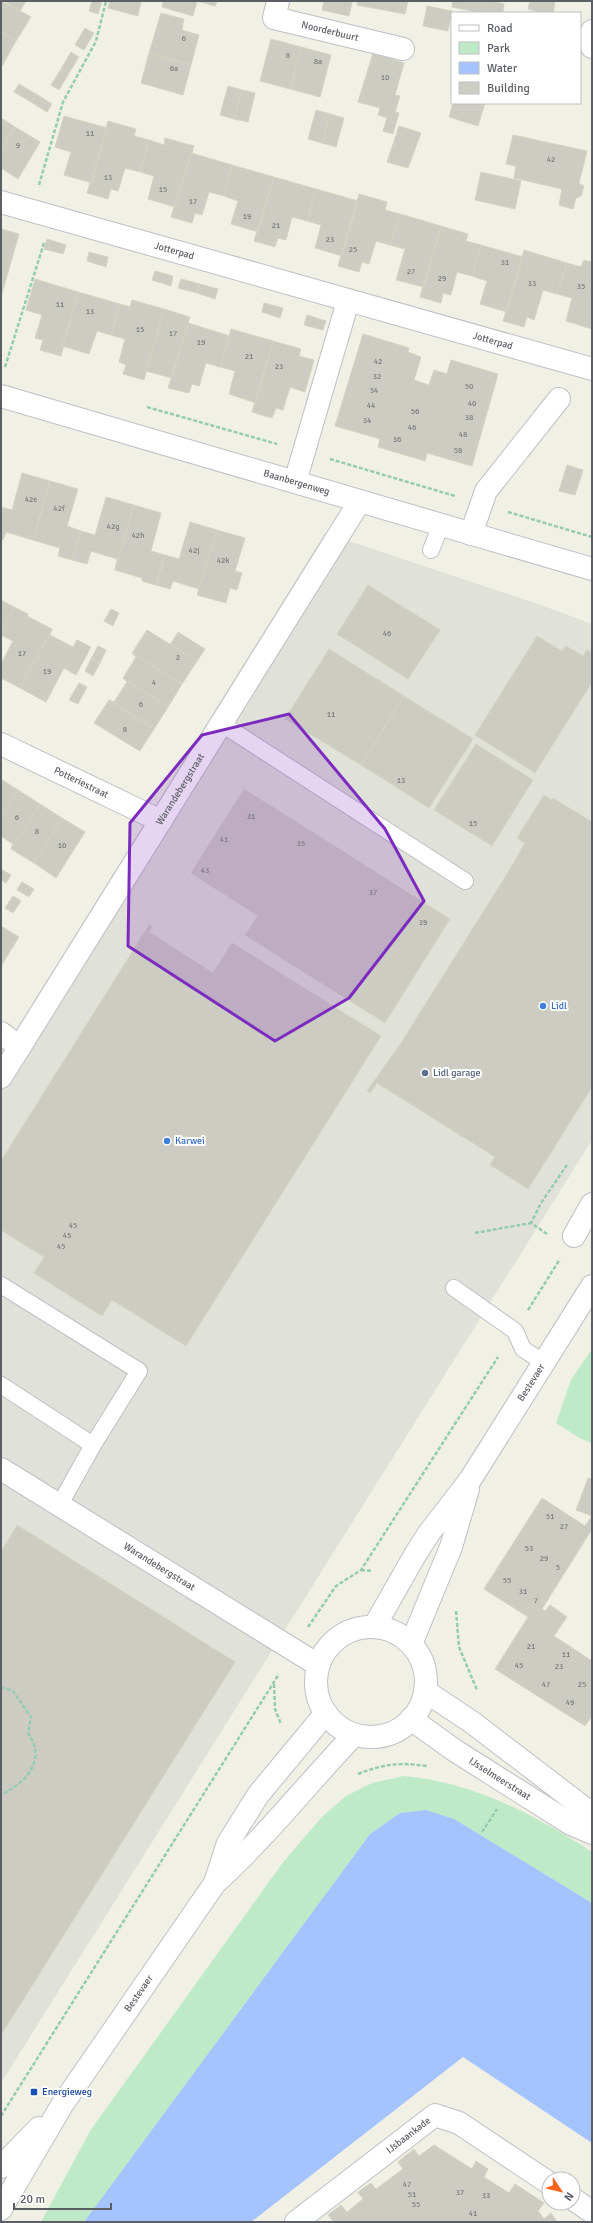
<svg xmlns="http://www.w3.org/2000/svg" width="593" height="2223" font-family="Signika,sans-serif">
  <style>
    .industrial { fill: #e0e1d8 }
    .green { fill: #beeac8 }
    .water { fill: #a4c3ff }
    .building { fill: #cdccc3; stroke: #d5d4c1 }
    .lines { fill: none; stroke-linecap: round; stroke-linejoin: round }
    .lane-casing { stroke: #bebfc6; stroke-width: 18 }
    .street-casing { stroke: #bebfc6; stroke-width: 24 }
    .secondary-casing { stroke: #bec0c8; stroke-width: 24 }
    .path { stroke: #96cbb2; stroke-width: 2.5; stroke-dasharray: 4 2; stroke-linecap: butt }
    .lane { stroke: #fff; stroke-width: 16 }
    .street { stroke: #fff; stroke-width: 22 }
    .secondary { stroke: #fff; stroke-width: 22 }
    .marked { fill: #7b2cbf; fill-opacity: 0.2; stroke: #7b2cbf; stroke-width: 3; stroke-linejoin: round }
    .shop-dot { fill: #3f7fe0; stroke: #fff; stroke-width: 1.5 }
    .service-dot { fill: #5c6f8a; stroke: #fff; stroke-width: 1.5 }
    .transit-dot { fill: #1a4fb4; stroke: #fff; stroke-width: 1.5 }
    .labels { text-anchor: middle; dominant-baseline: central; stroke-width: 4; stroke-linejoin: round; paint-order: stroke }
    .number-label { font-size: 8px; fill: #787a7d }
    .street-label { font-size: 10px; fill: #5c5e66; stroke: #fff }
    .shop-label { font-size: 10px; fill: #366cbe; stroke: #fff; text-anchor: start }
    .service-label { font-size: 10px; fill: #4e5e75; stroke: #fff; text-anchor: start }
    .transit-label { font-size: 10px; fill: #164399; stroke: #fff; text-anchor: start }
  </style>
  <rect width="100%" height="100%" fill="#f0f0e4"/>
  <!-- industrial -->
  <path class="industrial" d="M325,533L541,605L592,624V1140L1,2083V1054Z"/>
  <!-- green -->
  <path class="green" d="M592,1349V1443L581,1439L556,1423L571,1380Z
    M404,1776C475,1783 533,1814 592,1852V1903L454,1819L426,1810L400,1813L370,1834L84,2222H41L90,2131L284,1861L322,1817L346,1796L372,1783Z"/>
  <!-- water -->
  <path class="water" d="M426,1810L454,1819L592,1903V2143L463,2057L251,2222H84L370,1834L400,1813Z"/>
  <!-- building -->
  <path class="building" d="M1,1L31,17L16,41L1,32Z
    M4,1H26L20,11Z
    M92,1H102L98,14L89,11Z
    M110,1L141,2L138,16L108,8Z
    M163,1H217L215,6L197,1L193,16L162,7Z
    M324,1L352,2L349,16L322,10Z
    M358,1H408L405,14L357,5Z
    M453,1H491L504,4L503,13H481L452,7Z
    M530,1H555L553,13H542L528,9Z
    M427,6L452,11L448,31L423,26Z
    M161,13L184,19L182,30L199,35L191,65L149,53Z
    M85,28L94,33L84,50L75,45Z
    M1,32L16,41L2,66L1,65Z
    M271,39L301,47L290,89L260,81Z
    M301,47L331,55L320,97L290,89Z
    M71,52L79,57L69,73L61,69Z
    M149,53L191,65L183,95L141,83Z
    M373,53L404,63L395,95L400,96L395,112L399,113L393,134L383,131L387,118L378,115L380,108L358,102Z
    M61,69L69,73L59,90L51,85Z
    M19,84L36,94L31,102L14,92Z
    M228,86L242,90L234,119L220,115Z
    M242,90L255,93L248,122L234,119Z
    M36,94L52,104L47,112L31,102Z
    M453,103H485L478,126L449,117Z
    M316,110L330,114L322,143L308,139Z
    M330,114L344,118L336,147L322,143Z
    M64,116L107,128L92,183L64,175L71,152L55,147Z
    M1,118L15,127L1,151Z
    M108,121L136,129L134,136L149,140L140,172L125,168L118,191L111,189L108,199L87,193Z
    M399,126L421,133L408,168L387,162Z
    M15,127L40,142L18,179L1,168V151Z
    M513,135L587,151L579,183L584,186L581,196L576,198L573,209L559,205L562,189L514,178L516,166L506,164Z
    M165,138L194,146L175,207L148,199L154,176L140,172L149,140L164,145Z
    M191,153L232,165L224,196L209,192L202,215L195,213L192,223L171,217Z
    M232,165L274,177L258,232L231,224L238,201L224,196Z
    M481,172L521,181L515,209L475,200Z
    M274,177L316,189L307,221L292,217L286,240L278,238L275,247L254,241Z
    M316,189L358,201L342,256L315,248L321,225L307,221Z
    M359,194L387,202L385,210L400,214L390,245L376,241L369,264L362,262L359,272L338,266Z
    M400,214L441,226L424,287L396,280L405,249L390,245Z
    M441,226L468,234L466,241L481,245L472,276L457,272L451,295L443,293L441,303L420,297Z
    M1,229L19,234L1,297Z
    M47,239L66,245L63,254L44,249Z
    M481,245L523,257L507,312L480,304L487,281L472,276Z
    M524,250L567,263L557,294L543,290L534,320L527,317L524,327L503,321Z
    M89,252L108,257L106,267L87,261Z
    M584,260L592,262V329L566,321L572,298L557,294L567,263L581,267Z
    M155,271L173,276L171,286L152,280Z
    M35,279L78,292L61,356L40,350L43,340L35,338L42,315L26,310Z
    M181,279L200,284L197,293L178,288Z
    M200,284L218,289L215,299L197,293Z
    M78,292L120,304L111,335L97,331L89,354L62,346Z
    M132,300L164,309L144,380L123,374L126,365L119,362L125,339L111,335L120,304L130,307Z
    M264,303L283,308L280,318L262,312Z
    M164,309L190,317L172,378L146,371Z
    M307,315L326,321L323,330L304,325Z
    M188,323L230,336L220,367L206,363L199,386L192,384L189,393L168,388Z
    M231,329L273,341L256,403L229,394L235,371L220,367Z
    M363,334L409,348L408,352L421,357L414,380L429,385L434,370L447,374L451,360L498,374L472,466L427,453L425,461L378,447L380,439L335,426Z
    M273,341L301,349L299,356L314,360L305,392L290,387L283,410L276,408L272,418L252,412Z
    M567,465L583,470L575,495L559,491Z
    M22,473L50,481L33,540L6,532L3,540L1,539V507L12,510Z
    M50,481L78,489L67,526L81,531L72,560L58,556L60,548L33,540Z
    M106,497L134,505L115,570L117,559L91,551L87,564L72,560L81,531L95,535Z
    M134,505L161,513L151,551L165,555L156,585L142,581V578L115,570Z
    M190,522L217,530L199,589L173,581L170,589L156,585L165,555L179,559Z
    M217,530L245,538L235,571L242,573L237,590L230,588L226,603L197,595Z
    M368,585L440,630L408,679L337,634Z
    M1,600L14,607L1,632Z
    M14,607L28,614L27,616L52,629L20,688L1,678V664L13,641L1,635V632Z
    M111,609L119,613L113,626L104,621Z
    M52,629L50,635L73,647L77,640L91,647L76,675L64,668L46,702L20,688Z
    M147,630L197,661L182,684L132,653Z
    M178,632L205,649L197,661L170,645Z
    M537,636L562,651L566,646L583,656L587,650L592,653V682L535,773L475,735Z
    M98,646L106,650L100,663L91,659Z
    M329,649L404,696L361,765L285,719Z
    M132,653L182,684L168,707L123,678L136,657Z
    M91,659L100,663L93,676L85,671Z
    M123,678L168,707L154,729L109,700L114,702L127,682Z
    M79,683L87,687L78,704L69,700Z
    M404,696L473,739L429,808L361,765Z
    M109,700L154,729L140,751L94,723Z
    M476,744L533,780L492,846L434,810Z
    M1,779L18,790L1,816Z
    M244,789L450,919L385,1023L245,935L258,916L191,873Z
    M18,790L40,804L11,849L13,844L1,836V816Z
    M544,795L552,800L553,798L592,822V1087L528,1189L490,1165L495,1157L377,1083L370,1093L367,1091L401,1043L510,869L525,843L517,838Z
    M40,804L62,818L34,863L11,849Z
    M62,818L85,832L56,878L34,863Z
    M1,869L11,875L6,883L1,880Z
    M22,882L34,889L29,897L17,890Z
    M13,896L21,901L13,913L5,908Z
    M149,925L152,927L149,932L213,973L232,943L381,1036L186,1346L112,1300L102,1316L34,1273L44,1257L1,1230V1161Z
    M1,926L19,937L1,966Z
    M588,1478L592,1479V1529L542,1609L545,1611L550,1605L567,1617L554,1636L592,1661V1716L585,1726L495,1669L528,1617L484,1589L542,1498L585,1526L592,1516L576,1510Z
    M17,1525L235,1662L1,2035V1552Z
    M434,2145L472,2169L476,2161L488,2169L484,2177L509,2193L515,2184L544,2203L538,2211L544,2219L551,2213L557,2222H334L328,2215L341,2205L347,2212L363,2199L358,2192L371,2183L376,2189L403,2169L398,2162L414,2149L419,2156Z"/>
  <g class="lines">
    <defs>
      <path id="lane" d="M431,550L441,525
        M222,724L465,881
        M1,1285L139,1371L93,1445L59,1506
        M454,1288L515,1331L523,1349L543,1362
        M1,1385L93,1445"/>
      <g id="street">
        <path id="s1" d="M278,1L274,18L403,49"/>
        <path d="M592,31V47"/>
        <path id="s2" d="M1,202L592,369"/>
        <path d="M295,482L348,301"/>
        <path d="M471,534L486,491L559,399"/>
        <path id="s3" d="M1,744L161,821"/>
        <path d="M1,1033L20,1047"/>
        <path id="s4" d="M1,1077L360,501"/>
        <path d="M574,1236L592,1204"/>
        <path id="s5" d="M1,1469L318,1665"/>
        <path d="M425,1691L473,1723L592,1814"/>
        <path id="s6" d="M411,1719L454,1750L571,1824L592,1833"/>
        <path d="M573,2199L592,2212"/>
        <path id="s7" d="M296,2222L435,2115L459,2123L549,2183"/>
      </g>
      <g id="secondary">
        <path id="s8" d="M1,396L592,569"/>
        <path id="s9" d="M374,1627L415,1555L429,1533L470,1480L592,1286"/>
        <circle cx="371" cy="1682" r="55"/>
        <path d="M411,1644L451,1547L468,1489"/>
        <path d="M215,1883L228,1843L258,1795L326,1713"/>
        <path d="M1,2167L39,2128"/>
        <path id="s10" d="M1,2209L62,2105L215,1883C266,1837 307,1784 354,1735"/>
      </g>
    </defs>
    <!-- lane casing -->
    <use href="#lane" class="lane-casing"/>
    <!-- street casing -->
    <use href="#street" class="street-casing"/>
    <!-- secondary casing -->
    <use href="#secondary" class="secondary-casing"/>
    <!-- path -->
    <path class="path" d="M39,185L63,102L96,41L106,1
      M5,367L44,243
      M147,407L277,444
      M330,459L455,496
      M508,512L592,537
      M475,1233L531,1223
      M547,1234L531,1223L541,1203L567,1165
      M528,1310L560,1259
      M361,1570L373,1571
      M456,1611L459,1647L477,1690
      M308,1627L336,1586L361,1570L498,1357
      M274,1684L275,1709L281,1724
      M1,1687L13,1691L31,1717L28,1733C47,1761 26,1782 1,1795
      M358,1774C384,1764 399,1762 427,1766
      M482,1832L497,1809
      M1,2116L279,1674"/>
    <!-- lane -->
    <use href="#lane" class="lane"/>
    <!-- street -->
    <use href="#street" class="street"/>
    <!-- secondary -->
    <use href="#secondary" class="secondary"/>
  </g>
  <!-- marked area -->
  <path class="marked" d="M289,714L385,829L424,901L349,998L275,1041L128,946L130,823L202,735Z"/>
  <!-- markers -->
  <g class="shop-dot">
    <circle cx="543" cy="1006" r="4"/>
    <circle cx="167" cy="1141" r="4"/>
  </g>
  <circle class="service-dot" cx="425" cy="1073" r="4"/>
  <rect class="transit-dot" x="30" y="2088" width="8" height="8" rx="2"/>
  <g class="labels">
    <!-- number labels -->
    <g class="number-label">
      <text x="184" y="38">6</text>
      <text x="288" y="55">8</text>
      <text x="318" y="61">8a</text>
      <text x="174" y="68">6a</text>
      <text x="385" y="77">10</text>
      <text x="90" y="133">11</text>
      <text x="18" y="145">9</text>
      <text x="551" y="159">42</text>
      <text x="108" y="177">13</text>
      <text x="163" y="189">15</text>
      <text x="193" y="201">17</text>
      <text x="247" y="216">19</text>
      <text x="276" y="225">21</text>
      <text x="330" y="239">23</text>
      <text x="353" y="249">25</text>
      <text x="505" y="262">31</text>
      <text x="411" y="271">27</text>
      <text x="442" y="278">29</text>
      <text x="532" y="283">33</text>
      <text x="581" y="286">35</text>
      <text x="60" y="304">11</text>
      <text x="90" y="311">13</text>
      <text x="140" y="329">15</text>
      <text x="173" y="333">17</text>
      <text x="201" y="342">19</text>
      <text x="249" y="356">21</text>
      <text x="378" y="361">42</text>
      <text x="279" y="366">23</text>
      <text x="377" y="376">32</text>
      <text x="469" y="386">50</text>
      <text x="374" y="390">54</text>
      <text x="472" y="403">40</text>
      <text x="371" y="405">44</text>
      <text x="415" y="411">56</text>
      <text x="469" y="417">38</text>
      <text x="367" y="420">34</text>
      <text x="412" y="427">46</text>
      <text x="463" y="434">48</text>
      <text x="397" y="439">36</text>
      <text x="458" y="450">58</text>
      <text x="31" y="499">42e</text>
      <text x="59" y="508">42f</text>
      <text x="113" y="526">42g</text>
      <text x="138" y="535">42h</text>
      <text x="194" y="550">42j</text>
      <text x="223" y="560">42k</text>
      <text x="387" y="633">46</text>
      <text x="22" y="653">17</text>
      <text x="178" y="657">2</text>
      <text x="47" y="671">19</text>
      <text x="154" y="682">4</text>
      <text x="141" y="704">6</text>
      <text x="331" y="714">11</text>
      <text x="125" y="729">8</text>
      <text x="401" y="780">13</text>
      <text x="251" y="816">31</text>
      <text x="17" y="817">6</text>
      <text x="473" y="823">15</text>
      <text x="37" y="831">8</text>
      <text x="224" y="839">41</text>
      <text x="301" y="843">35</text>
      <text x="62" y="845">10</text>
      <text x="205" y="870">43</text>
      <text x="373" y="892">37</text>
      <text x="423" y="922">39</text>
      <text x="73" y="1225">45</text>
      <text x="67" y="1235">45</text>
      <text x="61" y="1246">45</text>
      <text x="550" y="1516">51</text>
      <text x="564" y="1526">27</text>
      <text x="529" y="1548">53</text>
      <text x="544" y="1558">29</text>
      <text x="558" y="1567">5</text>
      <text x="507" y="1580">55</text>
      <text x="523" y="1591">31</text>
      <text x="536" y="1600">7</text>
      <text x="531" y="1646">21</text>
      <text x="566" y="1654">11</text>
      <text x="519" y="1665">45</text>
      <text x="559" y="1666">23</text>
      <text x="546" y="1684">47</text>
      <text x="582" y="1684">25</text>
      <text x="570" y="1702">49</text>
      <text x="407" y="2184">47</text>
      <text x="460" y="2192">37</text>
      <text x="412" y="2194">51</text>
      <text x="486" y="2195">33</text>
      <text x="416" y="2204">55</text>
      <text x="473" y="2213">41</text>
    </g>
    <!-- street labels -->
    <g class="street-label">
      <text stroke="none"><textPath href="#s1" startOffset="75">Noorderbuurt</textPath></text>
      <text stroke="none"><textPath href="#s2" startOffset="180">Jotterpad</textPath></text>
      <text stroke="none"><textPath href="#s2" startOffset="511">Jotterpad</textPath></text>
      <text stroke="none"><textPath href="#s8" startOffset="308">Baanbergenweg</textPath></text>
      <text stroke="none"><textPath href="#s3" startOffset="89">Potteriestraat</textPath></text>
      <text stroke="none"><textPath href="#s4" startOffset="339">Warandebergstraat</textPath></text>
      <text stroke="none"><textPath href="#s9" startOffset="291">Bestevaer</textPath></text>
      <text stroke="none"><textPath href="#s5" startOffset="186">Warandebergstraat</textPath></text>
      <text stroke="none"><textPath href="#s6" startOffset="107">IJsselmeerstraat</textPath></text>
      <text stroke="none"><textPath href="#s10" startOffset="256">Bestevaer</textPath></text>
      <text stroke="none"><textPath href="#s7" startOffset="142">IJsbaankade</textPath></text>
    </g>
    <!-- shop labels -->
    <g class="shop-label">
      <text x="551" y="1006">Lidl</text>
      <text x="175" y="1141">Karwei</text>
    </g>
    <!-- service labels -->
    <g class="service-label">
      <text x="433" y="1073">Lidl garage</text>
    </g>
    <!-- transit labels -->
    <g class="transit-label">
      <text x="42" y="2092">Energieweg</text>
    </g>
  </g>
  <!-- border -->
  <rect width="593" height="2223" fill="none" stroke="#5c5e66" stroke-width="4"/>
  <!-- legend -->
  <rect x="451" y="12" width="130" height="92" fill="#ffffff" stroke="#bebfc2"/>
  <rect x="459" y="25" width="20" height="6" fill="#ffffff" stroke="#bebfc2"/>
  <text x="487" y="32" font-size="12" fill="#5c5e66">Road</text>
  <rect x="459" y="42" width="20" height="12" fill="#beeac8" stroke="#bebfc2"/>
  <text x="487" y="52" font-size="12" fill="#5c5e66">Park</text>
  <rect x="459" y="62" width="20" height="12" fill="#a4c3ff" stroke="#bebfc2"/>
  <text x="487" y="72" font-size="12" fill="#5c5e66">Water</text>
  <rect x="459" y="82" width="20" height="12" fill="#cdccc3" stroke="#bebfc2"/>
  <text x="487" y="92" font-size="12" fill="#5c5e66">Building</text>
  <!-- north arrow -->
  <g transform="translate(561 2191) rotate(125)"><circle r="19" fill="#ffffff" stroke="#bebfc2"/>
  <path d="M0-3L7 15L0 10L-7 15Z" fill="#fa6320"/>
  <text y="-6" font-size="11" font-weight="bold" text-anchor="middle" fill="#5c5e66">N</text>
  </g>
  <!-- scale -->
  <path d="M14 2203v6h97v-6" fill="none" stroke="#5c5e66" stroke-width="2"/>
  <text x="20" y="2203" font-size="12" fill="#5c5e66" stroke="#ffffff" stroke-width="3" paint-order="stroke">20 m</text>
</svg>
